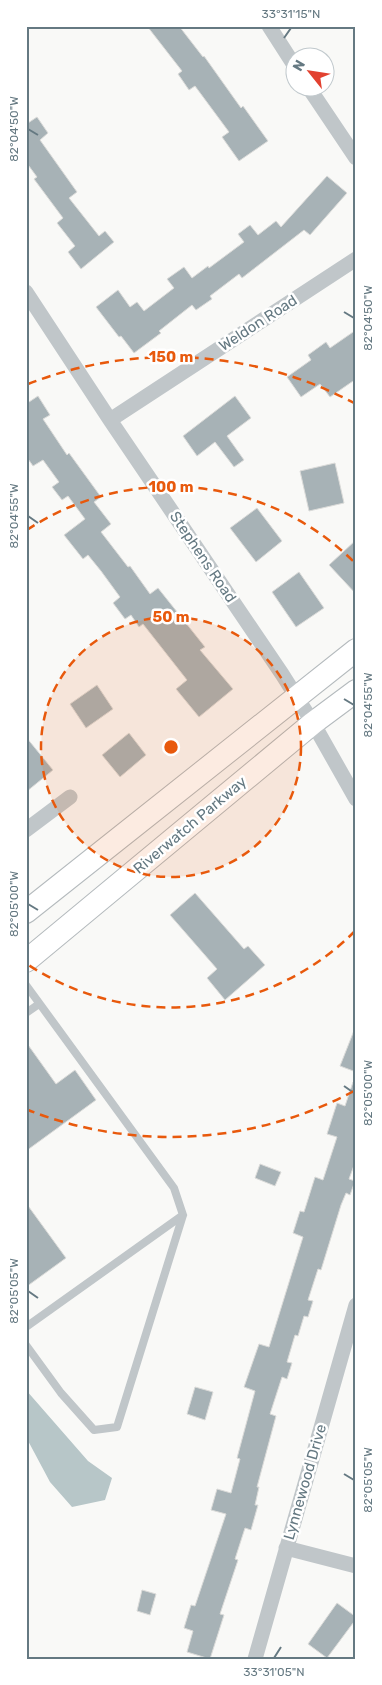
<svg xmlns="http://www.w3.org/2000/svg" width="382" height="1685" font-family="Rubik,sans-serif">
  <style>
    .water { fill: #b7c6c8 }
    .building { fill: #a7b2b6; stroke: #dbdbd9 }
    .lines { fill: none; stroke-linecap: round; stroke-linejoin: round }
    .primary-casing { stroke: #b4babd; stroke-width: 24 }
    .lane { stroke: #c0c6c9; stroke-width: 8 }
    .street { stroke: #c0c6c9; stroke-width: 15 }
    .primary { stroke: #fff; stroke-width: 22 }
    .ticks { fill: none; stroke: #657982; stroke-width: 2 }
    .ring { fill: none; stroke: #e8590c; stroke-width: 2.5; stroke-dasharray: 9 6 }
    .labels { text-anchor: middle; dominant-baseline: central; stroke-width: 5; stroke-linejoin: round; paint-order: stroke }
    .street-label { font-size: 15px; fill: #657982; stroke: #fff }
    .centre { fill: #e8590c; stroke: #fff; stroke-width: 2.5 }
    .ring-label { font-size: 15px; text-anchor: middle; font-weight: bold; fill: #e8590c; stroke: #fff; stroke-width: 5; stroke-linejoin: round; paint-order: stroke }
    .neatline { fill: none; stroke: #657982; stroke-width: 2 }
    .ticks-label { font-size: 12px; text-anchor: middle; fill: #657982 }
  </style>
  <rect width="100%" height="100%" fill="#f9f9f7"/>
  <!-- water -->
  <path class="water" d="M26,1390L88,1461L112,1478L105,1500L72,1507L50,1482L26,1437Z"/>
  <!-- building -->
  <path class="building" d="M147,26H179L203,57L204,56L241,108L243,106L268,141L239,161L222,137L229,132L195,86L189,90L178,74L182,71Z
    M37,117L48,133L40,140L77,192L69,198L99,236L105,231L114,242L81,269L68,252L75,246L57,223L63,218L34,179L37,177L26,162V121L28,123Z
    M327,176L347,193L310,235L304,230L242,278L239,274L210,296L212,299L196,310L192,305L159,331L161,333L134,353L121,336L119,337L96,307L118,290L130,307L137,302L144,311L174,288L167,279L184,267L192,278L208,266L209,268L244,242L238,234L250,225L258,235L276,221L281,227Z
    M356,330V379L330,397L320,384L301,397L287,377L311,360L308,355L326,342L330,348Z
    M38,396L50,415L43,419L67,455L69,453L101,497L94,502L111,524L101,532L128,567L130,566L150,594L158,588L205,647L200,650L233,689L199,717L176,689L187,680L143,624L139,627L131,615L125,619L113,603L120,597L101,571L88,555L83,559L64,535L85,519L68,496L62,500L52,487L59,482L43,460L33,466L26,456V404Z
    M235,396L251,418L227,436L244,460L234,467L215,442L197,456L183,436Z
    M335,463L344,503L309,511L300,471Z
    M257,508L282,541L256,562L230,528Z
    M356,540V594L329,565Z
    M299,572L324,608L296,627L272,592Z
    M97,685L113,709L86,728L70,704Z
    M129,733L146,755L120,777L102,755Z
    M26,737L53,770L26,792Z
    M195,893L244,949L248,946L265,965L225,1000L207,978L217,969L170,915Z
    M355,1028H356V1072L340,1066Z
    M26,1042L56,1084L75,1070L96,1100L26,1151Z
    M353,1082H356V1160L349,1179L355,1181L350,1195L346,1193L341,1205L321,1270L318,1269L308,1300L313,1301L308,1317L304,1316L298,1336L295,1335L287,1362L292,1363L287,1379L282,1377L270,1414L276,1416L257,1487H259L255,1505H258L251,1530L245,1528L235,1559L238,1560L220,1614L224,1615L210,1659L187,1652L193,1631L184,1628L191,1605L195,1606L226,1514L211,1510L217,1489L231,1493L240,1459L237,1458L255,1391L244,1387L259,1344L269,1347L303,1237L293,1233L300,1211L304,1212L315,1177L323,1180L337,1137L327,1134L337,1103L345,1106Z
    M260,1164L281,1172L275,1186L255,1178Z
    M26,1203L66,1258L26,1287Z
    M195,1387L213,1392L205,1420L187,1414Z
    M142,1590L156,1594L150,1615L137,1611Z
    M337,1603L356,1617V1619L327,1658L308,1644Z"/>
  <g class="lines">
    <defs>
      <path id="primary" d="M26,912L356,650
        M26,961L313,723L356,691"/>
    </defs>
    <!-- primary casing -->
    <use href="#primary" class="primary-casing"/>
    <!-- lane -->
    <path class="lane" d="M26,985L174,1188L183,1215L117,1427L94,1430L61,1393L26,1345
      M26,1013L39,1004
      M26,1327L183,1215"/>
    <!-- street -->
    <path class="street" d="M269,26L294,65
      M309,88L356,158
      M26,292L110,420L282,674L313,723L356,799
      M110,420L356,259
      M26,830L70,797
      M286,1548L356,1566
      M255,1659L356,1305"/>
    <!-- primary -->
    <use href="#primary" class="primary"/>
  </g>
  <!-- ticks -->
  <path class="ticks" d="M284,38L291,28M28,129L38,135M344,312L354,318M28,516L38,523M344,699L354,705M28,904L38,910M344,1086L354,1093M28,1291L38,1298M344,1474L354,1480M274,1658L281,1647"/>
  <!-- distance rings -->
  <circle cx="171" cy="747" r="130" fill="#e8590c" fill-opacity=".12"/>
  <g class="ring">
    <circle cx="171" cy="747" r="130"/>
    <path d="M355 931A260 260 0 0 1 27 964M27 530A260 260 0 0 1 355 563"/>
    <path d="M354 1091A390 390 0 0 1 28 1110M28 384A390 390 0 0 1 354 403"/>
  </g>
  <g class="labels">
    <!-- street labels -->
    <g class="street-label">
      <text transform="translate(258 323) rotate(-33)">Weldon Road</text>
      <text transform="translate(203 557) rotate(56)">Stephens Road</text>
      <text transform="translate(190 825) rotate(-40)">Riverwatch Parkway</text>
      <text transform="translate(305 1482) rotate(-74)">Lynnewood Drive</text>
    </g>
  </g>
  <circle cx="171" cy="747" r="8" class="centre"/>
  <g class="ring-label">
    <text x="171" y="362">150 m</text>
    <text x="171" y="492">100 m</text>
    <text x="171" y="622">50 m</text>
  </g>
  <!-- border -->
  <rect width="382" height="1685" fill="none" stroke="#ffffff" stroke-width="55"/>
  <!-- north arrow -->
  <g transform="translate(310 72) rotate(300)"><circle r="24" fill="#ffffff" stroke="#c1c9cd"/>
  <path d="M0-4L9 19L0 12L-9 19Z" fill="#e2412f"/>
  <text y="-8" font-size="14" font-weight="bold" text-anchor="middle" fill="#657982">N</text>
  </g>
  <rect x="28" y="28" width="326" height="1630" class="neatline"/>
  <g class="ticks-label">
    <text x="291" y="18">33°31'15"N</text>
    <text transform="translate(14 129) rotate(-90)" y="4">82°04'50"W</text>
    <text transform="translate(368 318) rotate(-90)" y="4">82°04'50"W</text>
    <text transform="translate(14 516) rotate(-90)" y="4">82°04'55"W</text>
    <text transform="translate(368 705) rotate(-90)" y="4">82°04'55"W</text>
    <text transform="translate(14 904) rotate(-90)" y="4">82°05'00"W</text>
    <text transform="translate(368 1093) rotate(-90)" y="4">82°05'00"W</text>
    <text transform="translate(14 1291) rotate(-90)" y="4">82°05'05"W</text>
    <text transform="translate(368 1480) rotate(-90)" y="4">82°05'05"W</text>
    <text x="274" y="1676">33°31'05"N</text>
  </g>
</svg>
